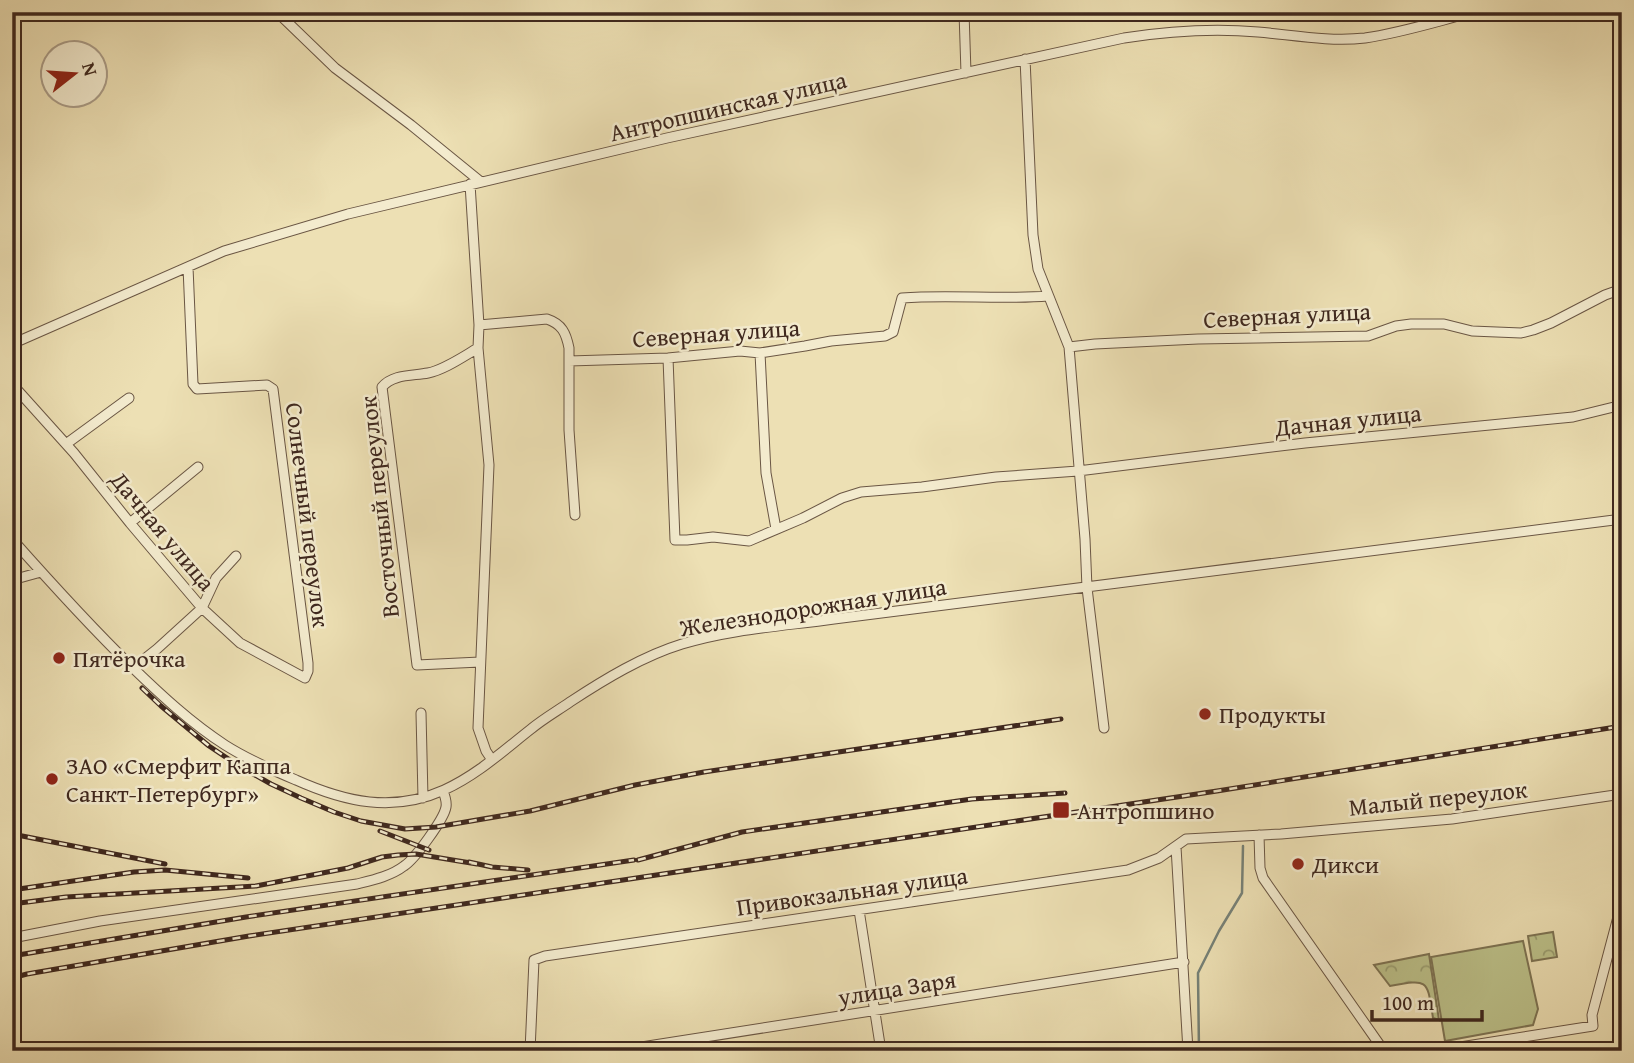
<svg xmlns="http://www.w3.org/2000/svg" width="1634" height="1063" font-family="'Gentium Book Plus',serif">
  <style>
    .green { fill: #bcc18a; stroke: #7e7454; stroke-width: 2 }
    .park { fill: url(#park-crowns); stroke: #7e7454; stroke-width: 2 }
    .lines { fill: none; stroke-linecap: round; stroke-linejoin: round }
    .stream { stroke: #768177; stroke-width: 2.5 }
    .minor-casing { stroke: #6a5644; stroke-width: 11 }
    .minor { stroke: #f3ebce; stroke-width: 9 }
    .rail-casing { stroke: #3f281e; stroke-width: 5 }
    .rail { stroke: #f3ebce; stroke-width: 2.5; stroke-dasharray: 8; stroke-linecap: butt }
    .poi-dot { fill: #8f2418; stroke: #f3ebce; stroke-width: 2.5 }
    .labels { text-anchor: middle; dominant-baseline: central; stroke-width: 5; stroke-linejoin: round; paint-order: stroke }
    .street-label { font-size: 24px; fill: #3f281e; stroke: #f3ebce }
    .poi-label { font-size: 24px; fill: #3f281e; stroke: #f3ebce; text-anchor: start }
  </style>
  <defs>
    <pattern id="park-crowns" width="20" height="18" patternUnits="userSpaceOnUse" patternTransform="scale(1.75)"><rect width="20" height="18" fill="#bcc18a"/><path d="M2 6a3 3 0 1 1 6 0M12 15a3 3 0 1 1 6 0" fill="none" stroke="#9a9d70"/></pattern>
  </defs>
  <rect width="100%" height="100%" fill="#ede0b4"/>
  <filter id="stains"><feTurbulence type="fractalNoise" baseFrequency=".00286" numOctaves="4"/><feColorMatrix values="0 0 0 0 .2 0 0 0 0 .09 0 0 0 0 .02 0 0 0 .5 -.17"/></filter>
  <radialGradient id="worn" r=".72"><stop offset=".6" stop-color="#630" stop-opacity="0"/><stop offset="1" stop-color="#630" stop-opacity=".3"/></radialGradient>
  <!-- green -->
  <path class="green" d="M1523,941L1538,1009L1533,1025L1445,1041L1431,957Z"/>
  <!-- park -->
  <path class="park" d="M1553,932L1557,957L1532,961L1528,936Z
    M1429,954L1439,1020L1433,1018C1427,979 1429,979 1390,986L1374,965Z"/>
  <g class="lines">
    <!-- stream -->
    <path class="stream" d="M1199,1051L1198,973L1219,931L1242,893L1243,846"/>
    <defs>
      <path id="minor" d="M277,12L335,68L411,125L481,182
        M964,12L966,73
        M1025,59L1033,235L1038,269L1069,347L1085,539L1087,588L1104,728
        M470,184L479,325L478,348L489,465L478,728L486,751L492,760
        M479,325L547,319C562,324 566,333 569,348V430L575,515
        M12,344L224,251L348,214L667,138L1124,38C1169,31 1213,28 1258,32C1293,35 1329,42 1365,38C1401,33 1438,21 1474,12
        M1069,347L1095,344L1198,339L1368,336L1396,326L1411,324H1444L1472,331L1521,333L1533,330L1551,323L1605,295L1622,289
        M478,348C464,356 444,370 428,373C412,376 393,374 382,387L417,665L480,662
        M760,353L766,473L776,529
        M668,358L675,540H687L713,537L749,541L803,518L842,498L861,492L922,487L996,477L1078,471L1305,443L1573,417L1622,405
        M569,361L668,358L740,351L760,353L805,346L831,341L885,336L893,332L902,298C951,294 1000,300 1048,296
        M12,384L74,453L130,523L202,608L240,643L305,678L308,671V663L273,389L267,385L197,389L193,384L188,267
        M66,444L129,398
        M130,523L198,467
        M12,539C51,583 90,626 132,667C161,695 191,723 225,745C247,759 272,770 296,780C345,802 393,813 444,790C477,775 503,751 531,729C543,719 557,711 570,702C605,679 643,656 682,644C731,629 784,626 834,619L1622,519
        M12,580L41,572
        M133,668L157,649L202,608L216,578L236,556
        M421,713L423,798
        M1259,835L1260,868L1263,878L1384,1051
        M1176,847L1188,1051
        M859,910L881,1051
        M12,938L100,921L357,884C373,880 391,876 404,866C415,859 444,819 446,807C447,801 445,796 443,791
        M530,1051L534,960L545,956L1128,870L1159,858L1186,839L1281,834L1452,819L1622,794
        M616,1051L1184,962
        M1435,1051L1593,1026L1592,1015L1622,902"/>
    </defs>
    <!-- minor casing -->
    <use href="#minor" class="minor-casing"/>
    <!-- minor -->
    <use href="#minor" class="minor"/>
    <defs>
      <path id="rail" d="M142,688L161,706L209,746L239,766L271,784L301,798L334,812L361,821L405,829L436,827L530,811L635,785L704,772L1061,719
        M380,831L429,850
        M12,834L165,864
        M638,860L742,832L972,799L1065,793
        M469,862L492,867L528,870
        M12,890L134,872L165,870L248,878
        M12,904L66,897L256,886L348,868L382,857L398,855L416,854L477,864
        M12,956L246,917L634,860
        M12,978L27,974L249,936L1217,791L1622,726"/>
    </defs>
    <!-- rail casing -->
    <use href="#rail" class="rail-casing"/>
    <!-- rail -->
    <use href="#rail" class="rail"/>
  </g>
  <!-- markers -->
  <g class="poi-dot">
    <circle cx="59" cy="658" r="7"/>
    <circle cx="1205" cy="714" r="7"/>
    <circle cx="52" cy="779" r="7"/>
    <rect x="1052" y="801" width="18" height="18" rx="3.5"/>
    <circle cx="1298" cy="864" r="7"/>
  </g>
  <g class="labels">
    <!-- street labels -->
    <g class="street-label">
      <text transform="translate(728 106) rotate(-13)">Антропшинская улица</text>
      <text transform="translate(1287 315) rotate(-3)">Северная улица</text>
      <text transform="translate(716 333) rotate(-4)">Северная улица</text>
      <text transform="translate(1348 420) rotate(-6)">Дачная улица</text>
      <text transform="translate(379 507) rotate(-96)">Восточный переулок</text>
      <text transform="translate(308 515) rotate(83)">Солнечный переулок</text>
      <text transform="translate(163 531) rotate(50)">Дачная улица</text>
      <text transform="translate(813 607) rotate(-9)">Железнодорожная улица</text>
      <text transform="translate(1438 798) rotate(-6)">Малый переулок</text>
      <text transform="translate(852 891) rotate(-8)">Привокзальная улица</text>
      <text transform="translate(897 988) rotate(-9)">улица Заря</text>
    </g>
    <!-- poi labels -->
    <g class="poi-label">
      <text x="73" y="658">Пятёрочка</text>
      <text x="1219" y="714">Продукты</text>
      <text x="66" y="765">ЗАО «Смерфит Каппа<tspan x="66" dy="28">Санкт-Петербург»</tspan></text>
      <text x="1077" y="810">Антропшино</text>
      <text x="1312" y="864">Дикси</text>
    </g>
  </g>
  <!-- margin -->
  <rect width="1634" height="1063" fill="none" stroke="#ede0b4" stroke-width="42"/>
  <rect x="14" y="14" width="1606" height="1035" fill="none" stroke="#3f281e" stroke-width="3.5"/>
  <rect x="21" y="21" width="1592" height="1021" fill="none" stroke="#3f281e" stroke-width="2"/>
  <!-- north arrow -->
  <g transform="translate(74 74) rotate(73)"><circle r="33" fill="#f3ebce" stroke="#ab9d88" stroke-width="2"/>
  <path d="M0-5L12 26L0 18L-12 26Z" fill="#8f2418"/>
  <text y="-10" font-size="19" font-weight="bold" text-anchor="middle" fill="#3f281e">N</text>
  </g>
  <!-- scale -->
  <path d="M1372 1010v10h110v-10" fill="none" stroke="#3f281e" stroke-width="3.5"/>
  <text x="1382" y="1010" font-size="21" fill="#3f281e" stroke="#f3ebce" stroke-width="5" paint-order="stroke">100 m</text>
  <rect width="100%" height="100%" filter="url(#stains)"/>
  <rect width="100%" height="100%" fill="url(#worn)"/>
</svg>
